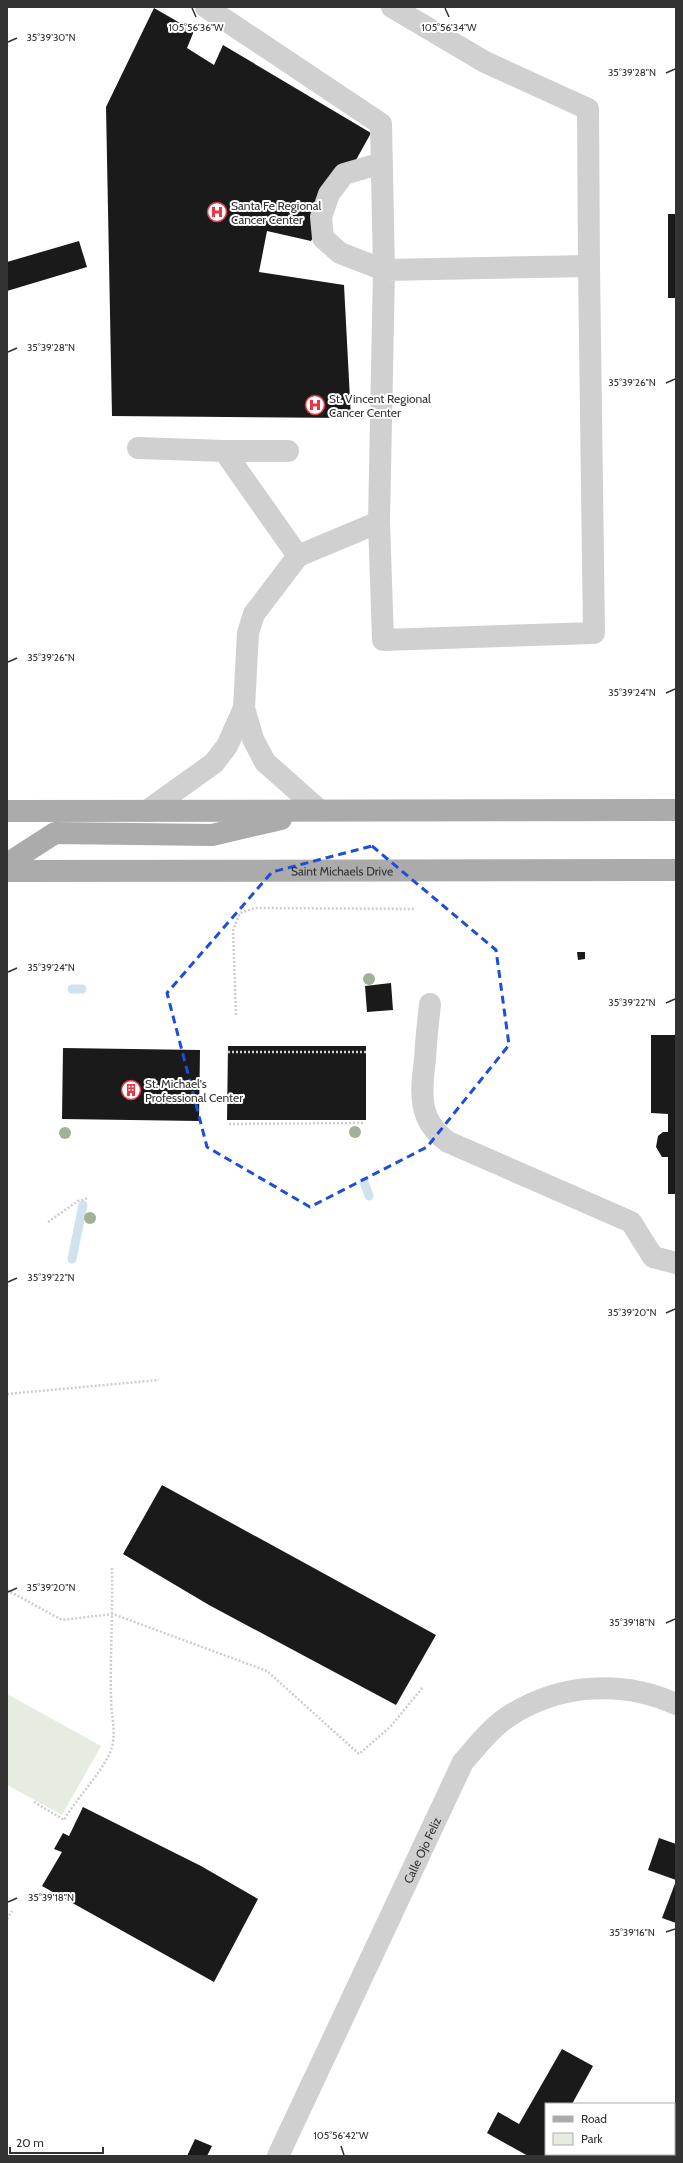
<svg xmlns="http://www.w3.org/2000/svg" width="683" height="2163" font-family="Cabin,sans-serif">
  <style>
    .green { fill: #e6ecdf }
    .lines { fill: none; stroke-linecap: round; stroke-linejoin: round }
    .stream { stroke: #cfe2ee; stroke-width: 9 }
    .building { fill: #1a1a1a }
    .path { stroke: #cdcdcd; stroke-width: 2.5; stroke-dasharray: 2 2; stroke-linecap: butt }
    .minor { stroke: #d0d0d0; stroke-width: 22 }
    .major { stroke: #ababab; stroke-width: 22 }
    .tree { fill: #a2b095 }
    .marked { fill: none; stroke: #1d4ed8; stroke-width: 3; stroke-dasharray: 8 5; stroke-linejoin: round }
    .ticks { fill: none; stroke: #333; stroke-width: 1.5 }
    .labels { text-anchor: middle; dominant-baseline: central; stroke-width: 4; stroke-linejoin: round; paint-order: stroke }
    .poi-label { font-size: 12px; fill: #333; stroke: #fff; text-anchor: start }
    .street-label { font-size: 12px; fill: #333; stroke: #fff }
    .ticks-label { font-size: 10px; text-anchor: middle; fill: #333; stroke: #fff; stroke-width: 4; stroke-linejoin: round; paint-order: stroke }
  </style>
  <rect width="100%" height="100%" fill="#fff"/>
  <!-- green -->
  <path class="green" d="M7,1694L101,1746L62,1815L7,1785Z"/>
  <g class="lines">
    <!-- stream -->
    <path class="stream" d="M72,989H82
      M364,1182L369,1196
      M72,1259L83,1205"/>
  </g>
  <!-- building -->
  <path class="building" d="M154,8L194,31L187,48L214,65L223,45L371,133L311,241L267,231L259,272L344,285L351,418L112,416L106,107Z
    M668,214H676V298H668Z
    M79,241L87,267L7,291V262Z
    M577,952H585V959L578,960Z
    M391,983L393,1010L367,1012L365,986Z
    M651,1035H676V1194H668V1157H662L656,1147L658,1136L663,1132H668V1114L651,1113Z
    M228,1046H366V1120H227Z
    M63,1048L200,1050L199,1121L62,1119Z
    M162,1485L436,1635L396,1705L209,1605L123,1554Z
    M83,1807L201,1866L258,1899L214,1982L42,1886L62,1852L54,1849L63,1833L69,1836Z
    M659,1838L676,1844V1880L648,1870Z
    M676,1881V1923L662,1918Z
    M562,2049L593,2066L572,2104H546V2154H565L564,2156H528L487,2133L498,2112L519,2124Z
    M195,2139L212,2146L207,2156H187Z"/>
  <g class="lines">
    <!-- path -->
    <path class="path" d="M236,1015L233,930L240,913L255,908L415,909
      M228,1052H366
      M229,1124L364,1123
      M48,1222L78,1201L89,1198
      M7,1394L159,1380
      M7,1590L62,1620L113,1614L267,1671L359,1754L390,1727L423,1687
      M34,1802L64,1820C77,1798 97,1778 109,1755C118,1736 111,1718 111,1698C110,1655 113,1611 112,1568
      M7,1919L12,1911"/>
    <!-- minor -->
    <g class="minor">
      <path d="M206,7L381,124L384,270L340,253L323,238L321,217L329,194L344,174L382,163"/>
      <path d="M392,7L485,62L588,109L589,266"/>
      <path d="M138,448L224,451L298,556L254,614L248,633L244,708L253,739L265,762L319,810"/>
      <path d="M224,451H288"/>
      <path d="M298,556L379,522L383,640L594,633L589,266L384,270L379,522"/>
      <path d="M147,811L214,763L227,746L244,708"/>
      <path d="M430,1004C428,1022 426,1040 425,1059C421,1092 417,1120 448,1142L631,1222L653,1257L676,1263"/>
      <path id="s1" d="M278,2156L463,1762C477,1746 491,1728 509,1716C559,1684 621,1679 676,1704"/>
    </g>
    <!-- major -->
    <g class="major">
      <path d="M7,811L676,810"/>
      <path d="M7,864L55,833L212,835L281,819"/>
      <path id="s2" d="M7,871L676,870"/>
    </g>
  </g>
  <!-- trees -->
  <g class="tree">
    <circle cx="369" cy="979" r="6"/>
    <circle cx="355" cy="1132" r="6"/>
    <circle cx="65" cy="1133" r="6"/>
    <circle cx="90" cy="1218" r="6"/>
  </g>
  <!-- marked area -->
  <path class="marked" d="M372,846L496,950L509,1045L427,1147L310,1207L207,1147L167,993L272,872Z"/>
  <!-- ticks -->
  <path class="ticks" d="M192,8L196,17M445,8L449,17M8,42L17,38M666,73L675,69M8,352L17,348M666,383L675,379M8,662L17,658M666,693L675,689M8,972L17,968M666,1003L675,999M8,1282L17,1278M666,1313L675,1309M8,1592L17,1588M666,1623L675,1619M8,1902L17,1898M666,1932L675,1929M341,2146L344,2155"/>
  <!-- icons -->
  <defs>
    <symbol id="hospital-ring" viewBox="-11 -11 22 22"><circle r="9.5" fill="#fff" stroke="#e63946" stroke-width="1.5"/><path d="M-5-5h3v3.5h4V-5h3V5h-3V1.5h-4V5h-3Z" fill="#e63946"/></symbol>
    <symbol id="building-ring" viewBox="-11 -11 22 22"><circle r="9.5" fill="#fff" stroke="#e63946" stroke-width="1.5"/><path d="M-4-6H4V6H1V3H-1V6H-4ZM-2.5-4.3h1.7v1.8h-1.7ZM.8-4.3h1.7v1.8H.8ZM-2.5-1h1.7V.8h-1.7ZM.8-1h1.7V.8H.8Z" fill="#e63946"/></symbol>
  </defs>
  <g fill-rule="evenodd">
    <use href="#hospital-ring" x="206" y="201" width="22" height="22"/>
    <use href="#hospital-ring" x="304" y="394" width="22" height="22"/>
    <use href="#building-ring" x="120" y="1079" width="22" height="22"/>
  </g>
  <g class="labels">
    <!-- poi labels -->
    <g class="poi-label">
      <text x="231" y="205">Santa Fe Regional<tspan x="231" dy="14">Cancer Center</tspan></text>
      <text x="329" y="398">St. Vincent Regional<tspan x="329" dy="14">Cancer Center</tspan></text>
      <text x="145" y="1083">St. Michael's<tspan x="145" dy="14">Professional Center</tspan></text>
    </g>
    <!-- street labels -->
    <g class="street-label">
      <text stroke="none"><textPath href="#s2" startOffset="335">Saint Michaels Drive</textPath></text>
      <text stroke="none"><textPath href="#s1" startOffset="338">Calle Ojo Feliz</textPath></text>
    </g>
  </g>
  <g class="ticks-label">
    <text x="196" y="31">105°56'36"W</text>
    <text x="449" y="31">105°56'34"W</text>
    <text x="51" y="41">35°39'30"N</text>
    <text x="632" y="76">35°39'28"N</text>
    <text x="51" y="351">35°39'28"N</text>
    <text x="632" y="386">35°39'26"N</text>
    <text x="51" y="661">35°39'26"N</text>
    <text x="632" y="696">35°39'24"N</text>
    <text x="51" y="971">35°39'24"N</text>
    <text x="632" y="1006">35°39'22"N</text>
    <text x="51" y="1281">35°39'22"N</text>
    <text x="632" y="1316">35°39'20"N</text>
    <text x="51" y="1591">35°39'20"N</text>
    <text x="632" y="1626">35°39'18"N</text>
    <text x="51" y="1901">35°39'18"N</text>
    <text x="632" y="1936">35°39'16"N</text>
    <text x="341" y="2139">105°56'42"W</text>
  </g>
  <!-- border -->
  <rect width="683" height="2163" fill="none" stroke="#333333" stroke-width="16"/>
  <!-- legend -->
  <rect x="545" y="2103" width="130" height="52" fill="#ffffff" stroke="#adadad"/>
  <rect x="553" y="2116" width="20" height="6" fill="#ababab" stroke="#adadad"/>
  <text x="581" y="2123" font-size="12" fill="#333333">Road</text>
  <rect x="553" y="2133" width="20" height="12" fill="#e6ecdf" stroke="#adadad"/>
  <text x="581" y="2143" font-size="12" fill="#333333">Park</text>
  <!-- scale -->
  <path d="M10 2147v6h93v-6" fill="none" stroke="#333333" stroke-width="2"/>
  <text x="16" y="2147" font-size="12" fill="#333333" stroke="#ffffff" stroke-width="3" paint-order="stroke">20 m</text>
</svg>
